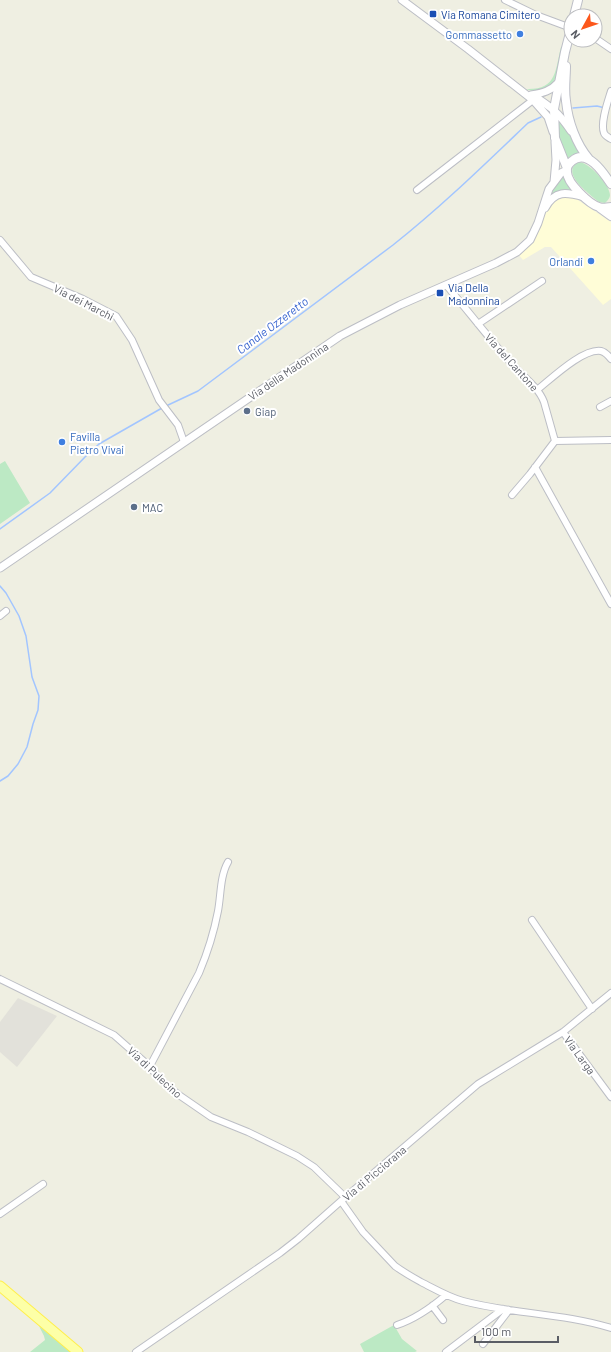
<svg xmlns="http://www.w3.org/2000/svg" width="611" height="1352" font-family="Barlow,sans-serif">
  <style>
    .commercial { fill: #fffdd7 }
    .industrial { fill: #e2e1da }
    .green { fill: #bce9c4 }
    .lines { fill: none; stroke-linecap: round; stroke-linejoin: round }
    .stream { stroke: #a2c5ff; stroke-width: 1.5 }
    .minor-casing { stroke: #bcbec5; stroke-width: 8 }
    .tertiary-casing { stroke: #bcbec5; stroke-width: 9 }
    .secondary-casing { stroke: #bdbfc7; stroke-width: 10 }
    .primary-casing { stroke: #ffef4b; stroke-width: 11 }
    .minor { stroke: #fff; stroke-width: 6 }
    .tertiary { stroke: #fff; stroke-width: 7 }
    .secondary { stroke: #fff; stroke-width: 8 }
    .primary { stroke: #fdffa7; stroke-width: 9 }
    .transit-dot { fill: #1a4fb4; stroke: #fff; stroke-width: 1.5 }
    .shop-dot { fill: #3f7fe0; stroke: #fff; stroke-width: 1.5 }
    .service-dot { fill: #5c6f8a; stroke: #fff; stroke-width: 1.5 }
    .labels { text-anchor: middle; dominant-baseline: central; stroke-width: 4; stroke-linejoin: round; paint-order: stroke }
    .transit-label { font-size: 11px; fill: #164399; stroke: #fff; text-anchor: start }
    .shop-label { font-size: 11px; fill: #366cbe; stroke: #fff; text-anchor: end }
    .street-label { font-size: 11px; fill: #5a5d65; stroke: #fff }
    .service-label { font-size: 11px; fill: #4e5e75; stroke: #fff; text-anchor: start }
    .water-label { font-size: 12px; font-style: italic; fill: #3865cf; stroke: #fff }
  </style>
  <rect width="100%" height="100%" fill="#efefe2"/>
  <!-- commercial -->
  <path class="commercial" d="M563,197L575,198L611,222V299L603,305L551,247H545L523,260L518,254L534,240L547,210L552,203Z"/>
  <!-- industrial -->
  <path class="industrial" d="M18,998L57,1016L17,1067L0,1052V1022Z"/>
  <!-- green -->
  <path class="green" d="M563,46H564C559,67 557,100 526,89C557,90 555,71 561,47Z
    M557,119L563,124L580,153L572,155L565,161L558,135Z
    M578,162C588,161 610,185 610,195C610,198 608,200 605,203L599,202L595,199C586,191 561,173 578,162Z
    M563,175L568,184L573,190L563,191L551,196L553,190Z
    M5,461L30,503L0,524V464Z
    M394,1325L402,1339L417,1351L415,1352H364L360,1344Z
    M39,1326L71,1352H30L45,1340L44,1336Z"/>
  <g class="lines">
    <!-- stream -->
    <path class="stream" d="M573,108L597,106L605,108
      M166,406L198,391L393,245C441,207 484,165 528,123L541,117
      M0,529L50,493L85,457L99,444L162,408
      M0,586L6,593L19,616L26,636L32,677L39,696L38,710L33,724L27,747L18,764L8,776L0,781"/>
    <defs>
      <path id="minor" d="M505,0L536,15L571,28
        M595,38L611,49
        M611,91C608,101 600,123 604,133C605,136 608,137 611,139
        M417,190L533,100
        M0,240L31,277L83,299L116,316L132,340L159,400L178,425L184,442
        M447,286C468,311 488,337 510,362C521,375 538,386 544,402L555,441L530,474L512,495
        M478,324L542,281
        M537,390C551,379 583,348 601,351C605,352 608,355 611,359
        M600,407L611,401
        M555,441L611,440
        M535,467L611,604
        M0,616L6,611
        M532,920L592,1009
        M0,979L114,1035L147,1064L163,1082L179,1095L211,1117L248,1132L297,1156L314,1167L345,1197
        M563,1032L611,1097
        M150,1066L199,973C207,954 214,932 218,911C221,895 220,876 228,862
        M341,1201L363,1232L395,1266C403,1272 412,1277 421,1282C435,1289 448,1297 463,1301C511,1314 563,1313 611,1328
        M0,1214L43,1184
        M433,1305L434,1308L443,1320
        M397,1325C415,1319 432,1307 446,1295
        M483,1344L509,1310
        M136,1352L280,1253L298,1239L341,1201L478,1084L563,1032L611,993
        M446,1352L503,1309"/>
      <path id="tertiary" d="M402,0L468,49L533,100L548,117L553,132
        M531,95C543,93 551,91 559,82
        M534,96C551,107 559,113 571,131
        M554,182L556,160L555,142
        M545,208C555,190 566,192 584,197
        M0,568L340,336L400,305L496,263L517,252L530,240L538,223L546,198L549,189L561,173L567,170"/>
      <path id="secondary" d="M574,16L578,0
        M566,66C566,77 564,90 566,101C568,121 576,144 589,159
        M567,168L555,138L554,109L565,52L571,29
        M611,184C603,172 587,148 572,161C568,164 566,167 567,172C567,183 589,204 599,207C603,209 607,207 611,207
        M600,208L611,216"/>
      <path id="primary" d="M0,1286L78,1352"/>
    </defs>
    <!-- minor casing -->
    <use href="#minor" class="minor-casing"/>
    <!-- tertiary casing -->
    <use href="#tertiary" class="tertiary-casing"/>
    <!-- secondary casing -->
    <use href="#secondary" class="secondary-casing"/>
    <!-- primary casing -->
    <use href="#primary" class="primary-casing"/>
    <!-- minor -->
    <use href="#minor" class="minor"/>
    <!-- tertiary -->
    <use href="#tertiary" class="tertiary"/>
    <!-- secondary -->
    <use href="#secondary" class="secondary"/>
    <!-- primary -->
    <use href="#primary" class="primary"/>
  </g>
  <!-- markers -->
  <g class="transit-dot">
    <rect x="429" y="10" width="8" height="8" rx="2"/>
    <rect x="436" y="289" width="8" height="8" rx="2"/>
  </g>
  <g class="shop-dot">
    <circle cx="520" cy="34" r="4"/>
    <circle cx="591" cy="261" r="4"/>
    <circle cx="62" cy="442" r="4"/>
  </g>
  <g class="service-dot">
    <circle cx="247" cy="411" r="4"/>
    <circle cx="134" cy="507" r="4"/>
  </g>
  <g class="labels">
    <!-- transit labels -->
    <g class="transit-label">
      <text x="441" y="14">Via Romana Cimitero</text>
      <text x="448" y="287">Via Della<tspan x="448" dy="13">Madonnina</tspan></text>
    </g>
    <!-- shop labels -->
    <g class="shop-label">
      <text x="512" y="34">Gommassetto</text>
      <text x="583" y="261">Orlandi</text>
      <text x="70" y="436" text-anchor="start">Favilla<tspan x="70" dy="13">Pietro Vivai</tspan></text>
    </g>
    <!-- street labels -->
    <g class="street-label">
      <text transform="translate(84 302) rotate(27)">Via dei Marchi</text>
      <text transform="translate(512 362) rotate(48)">Via del Cantone</text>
      <text transform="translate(288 371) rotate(-34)">Via della Madonnina</text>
      <text transform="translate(580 1055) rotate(54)">Via Larga</text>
      <text transform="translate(155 1072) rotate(43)">Via di Pulecino</text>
      <text transform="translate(374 1173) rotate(-40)">Via di Picciorana</text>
    </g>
    <!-- service labels -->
    <g class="service-label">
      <text x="255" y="411">Giap</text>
      <text x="142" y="507">MAC</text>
    </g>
    <!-- water labels -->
    <g class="water-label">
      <text transform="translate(272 325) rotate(-37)">Canale Ozzeretto</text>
    </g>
  </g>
  <!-- north arrow -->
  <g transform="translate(583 28) rotate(230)"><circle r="19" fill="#ffffff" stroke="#bdbec1"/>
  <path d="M0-3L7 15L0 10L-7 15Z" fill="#fc571b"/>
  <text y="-6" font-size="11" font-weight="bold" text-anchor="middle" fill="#5a5d65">N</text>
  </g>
  <!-- scale -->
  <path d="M475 1336v6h83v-6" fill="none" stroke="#5a5d65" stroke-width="2"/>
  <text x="481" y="1336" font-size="12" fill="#5a5d65" stroke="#ffffff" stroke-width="3" paint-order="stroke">100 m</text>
</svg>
